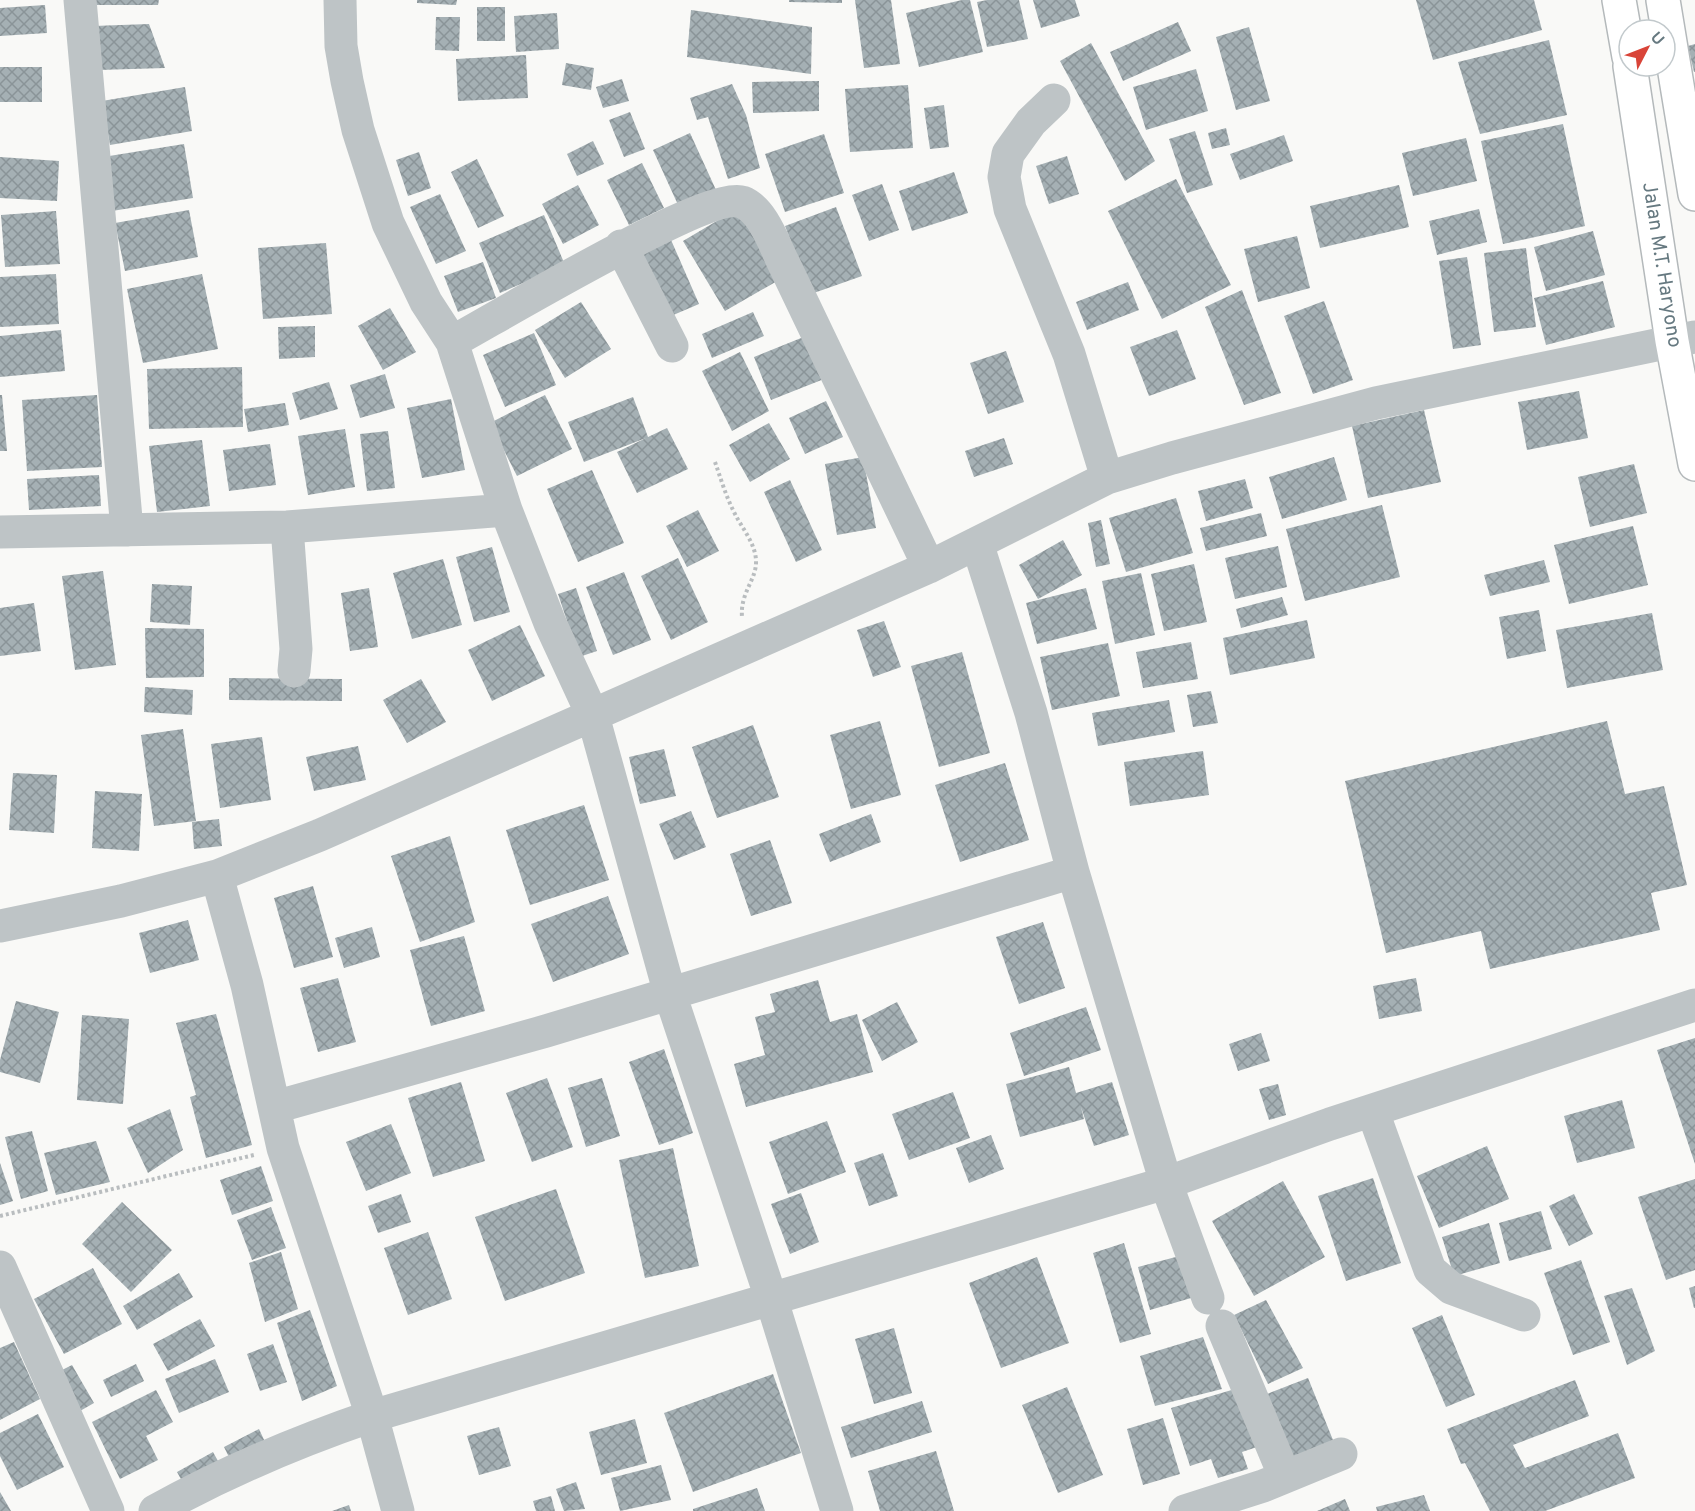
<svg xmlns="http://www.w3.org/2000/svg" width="1695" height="1511" font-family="Overpass,sans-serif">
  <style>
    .building { fill: url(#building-cross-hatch) }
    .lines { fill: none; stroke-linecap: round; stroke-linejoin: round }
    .highway-casing { stroke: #b4b9bb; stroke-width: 36 }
    .path { stroke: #b9bdbf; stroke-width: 4; stroke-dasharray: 3 3; stroke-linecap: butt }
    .minor { stroke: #bec4c6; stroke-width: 33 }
    .highway { stroke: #fff; stroke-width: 33 }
    .labels { text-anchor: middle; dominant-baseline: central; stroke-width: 6; stroke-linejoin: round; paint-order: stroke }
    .street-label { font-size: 20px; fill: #667980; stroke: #fff }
  </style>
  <defs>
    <pattern id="building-cross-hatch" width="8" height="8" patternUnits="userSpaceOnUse" patternTransform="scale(1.5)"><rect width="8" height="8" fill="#a5b0b4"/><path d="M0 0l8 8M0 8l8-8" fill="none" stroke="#8a9498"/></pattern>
  </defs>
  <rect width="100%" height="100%" fill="#f9f9f7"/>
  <!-- building -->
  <path class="building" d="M92,0H159L158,5H92Z
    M417,0H457L456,5L417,3Z
    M789,0H842V3L789,2Z
    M855,0H891L900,64L864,68Z
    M962,0H970L983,52L919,67L906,13Z
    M987,0H1019L1028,39L987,47L977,2Z
    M1033,0H1075L1080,16L1041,28Z
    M1416,0H1534L1542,30L1433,60Z
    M45,5L47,33L0,36V8Z
    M477,7H505V41H477Z
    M691,10L812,27L811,74L687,57Z
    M557,13L559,49L516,52L514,16Z
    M436,17H460L459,51L435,50Z
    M1178,22L1191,51L1123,81L1110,52Z
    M149,24L165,68L99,70L93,26Z
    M1249,27L1270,101L1236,110L1216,37Z
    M1549,40L1567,115L1480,134L1458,62Z
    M1091,43L1155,161L1125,181L1060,61Z
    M1695,44V72H1694L1688,46Z
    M526,55L528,98L458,101L456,59Z
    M566,63L594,68L591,90L562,85Z
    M0,67H42V102H0Z
    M1196,69L1208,111L1146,130L1133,87Z
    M622,79L629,101L603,108L596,87Z
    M819,81V111L753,113L752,82Z
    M732,84L746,115L760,168L728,179L708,117L697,120L690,98Z
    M908,85L913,148L850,152L845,89Z
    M185,87L192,131L110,145L102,101Z
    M944,105L949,147L930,149L924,108Z
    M630,112L645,149L624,157L609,120Z
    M1563,124L1585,226L1503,244L1481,141Z
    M1226,128L1230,145L1212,149L1208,133Z
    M1195,131L1213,185L1187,193L1169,139Z
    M690,133L716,190L679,207L653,150Z
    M824,134L844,193L785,212L765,154Z
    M1284,135L1293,161L1240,180L1230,154Z
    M1466,138L1477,181L1413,196L1402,153Z
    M593,141L604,164L577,176L567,154Z
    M184,144L193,198L112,211L103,157Z
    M419,152L431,188L408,196L396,160Z
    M1067,156L1079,194L1049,204L1036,166Z
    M0,157L59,161L57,201L0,198Z
    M477,159L504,216L478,228L451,172Z
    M642,163L664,208L629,225L607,180Z
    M954,172L968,213L912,231L899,191Z
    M1176,179L1231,285L1162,319L1108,211Z
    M882,184L899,230L869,241L852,195Z
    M578,185L599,225L563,244L542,204Z
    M1399,185L1409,227L1320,248L1310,206Z
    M440,194L466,251L436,264L410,207Z
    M836,207L862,276L811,294L785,226Z
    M737,209L779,280L725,311L683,241Z
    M1479,209L1487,242L1437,255L1429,221Z
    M189,210L198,257L125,271L115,223Z
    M56,211L60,264L5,267L1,215Z
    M544,215L565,265L500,293L479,243Z
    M1593,231L1605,275L1546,291L1534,247Z
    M668,233L699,304L664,319L632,248Z
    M1297,236L1310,288L1258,302L1244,249Z
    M326,243L332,314L263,319L258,248Z
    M1526,248L1536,327L1494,332L1484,253Z
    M1467,257L1481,345L1453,349L1439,261Z
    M483,262L496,298L458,312L444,276Z
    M56,274L59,324L0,327V277Z
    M202,274L218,349L143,363L127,289Z
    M1603,281L1615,327L1546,345L1534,298Z
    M1128,282L1139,310L1087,330L1076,302Z
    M1242,290L1281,393L1244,405L1205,307Z
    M1324,301L1353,380L1313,394L1284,316Z
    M581,302L611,349L565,378L535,330Z
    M390,308L416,352L383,370L358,326Z
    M753,312L764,336L712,358L702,334Z
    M315,326V357L279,359L278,327Z
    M61,330L65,371L0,377V336Z
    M1177,330L1196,379L1149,396L1130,347Z
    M534,333L556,385L505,407L483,355Z
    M806,336L824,379L771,400L754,357Z
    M1006,351L1024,402L988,414L970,363Z
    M740,352L769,411L732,431L702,371Z
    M242,367L243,427L149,429L147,369Z
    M385,374L395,408L360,418L350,385Z
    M329,382L338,409L300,420L292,393Z
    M1579,391L1588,438L1527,450L1518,402Z
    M0,395H2L7,451H0Z
    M97,395L102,467L27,471L22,400Z
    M545,395L572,449L517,476L490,423Z
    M633,397L648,437L667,428L688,469L637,493L617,452L646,438L584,462L568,422Z
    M451,399L465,470L422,478L407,408Z
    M826,401L843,437L805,454L789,418Z
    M285,403L289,425L248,432L244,409Z
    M1424,410L1441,482L1368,498L1352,426Z
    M769,423L790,459L750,482L729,445Z
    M345,429L355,487L308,495L298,436Z
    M388,431L395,488L367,491L360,434Z
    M1004,438L1013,464L974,477L965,451Z
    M202,440L210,506L157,512L149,446Z
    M270,444L276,485L229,491L223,450Z
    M863,457L876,528L837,535L825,464Z
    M1334,457L1347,500L1282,519L1269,477Z
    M1634,464L1647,513L1590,527L1578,477Z
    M592,470L624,543L578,562L547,489Z
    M99,475L101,506L29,510L27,479Z
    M1245,479L1253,508L1206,521L1198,491Z
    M790,480L822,550L796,562L764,492Z
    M1176,498L1193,553L1126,572L1109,518Z
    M1382,505L1400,577L1305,601L1286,529Z
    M698,510L719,551L687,567L666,526Z
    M1261,513L1267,536L1206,551L1200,528Z
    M1101,520L1110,564L1096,567L1088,523Z
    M1633,526L1648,585L1569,604L1554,545Z
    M1063,540L1082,575L1038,599L1019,565Z
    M1278,546L1287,587L1235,599L1225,558Z
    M492,547L510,612L474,622L456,557Z
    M678,558L708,622L671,640L641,576Z
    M443,559L462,625L412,639L393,573Z
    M1544,560L1550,582L1490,596L1484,575Z
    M1194,564L1207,622L1164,631L1151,574Z
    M103,571L116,665L75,670L62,576Z
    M624,572L651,640L613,655L586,587Z
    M1141,573L1155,635L1115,644L1102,581Z
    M152,584L192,586L190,625L150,622Z
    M369,588L378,647L350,651L341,593Z
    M576,588L597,651L579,657L558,594Z
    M1086,588L1097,629L1037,644L1026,603Z
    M1282,597L1288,615L1241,628L1236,609Z
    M34,603L41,651L0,656V608Z
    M1539,610L1546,651L1507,659L1499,617Z
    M1652,613L1663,670L1567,688L1556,630Z
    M1307,620L1315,658L1230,675L1223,638Z
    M884,621L901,667L873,677L857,630Z
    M520,625L545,676L492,701L468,650Z
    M145,628L204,629V677L146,678Z
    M1191,642L1198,679L1143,688L1136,652Z
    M1108,643L1120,696L1052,710L1040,657Z
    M962,652L990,753L939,767L911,666Z
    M229,678L342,679V701L229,700Z
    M421,679L446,722L407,743L383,700Z
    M145,687L193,690L192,715L144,712Z
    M1211,691L1218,723L1193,727L1187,695Z
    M1169,700L1175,732L1098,746L1092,713Z
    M880,721L901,795L851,809L830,735Z
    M1607,721L1625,794L1664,786L1687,885L1651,893L1660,930L1490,969L1481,931L1386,953L1345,781Z
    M753,725L779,797L717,818L692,747Z
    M183,729L196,821L154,826L141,735Z
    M262,737L271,800L220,808L211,744Z
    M358,746L366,780L314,791L306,757Z
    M664,749L676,796L640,804L629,757Z
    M1203,751L1209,795L1130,806L1124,762Z
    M1005,763L1029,840L960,862L935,785Z
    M13,773L57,775L54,833L9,830Z
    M95,791L142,794L139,851L92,848Z
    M584,805L609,880L530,905L506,830Z
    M691,811L706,847L674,860L659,824Z
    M871,814L881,842L830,862L819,834Z
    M219,819L222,846L194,849L192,822Z
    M450,836L475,922L420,942L391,856Z
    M770,840L792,903L751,916L730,854Z
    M313,886L333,957L294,968L274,898Z
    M608,896L629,954L553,982L531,924Z
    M188,920L199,960L150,973L139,933Z
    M1043,922L1065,988L1019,1004L996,937Z
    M372,927L380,957L344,968L335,938Z
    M464,936L485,1011L431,1026L410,950Z
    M338,978L356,1042L318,1052L300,988Z
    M1416,978L1422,1011L1379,1019L1373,986Z
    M818,980L830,1022L857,1014L873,1072L746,1107L734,1064L765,1055L755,1017L775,1012L770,994Z
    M16,1001L59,1012L40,1083L0,1072V1060Z
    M897,1002L918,1042L882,1061L862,1020Z
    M1086,1007L1101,1050L1024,1076L1010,1033Z
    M216,1014L252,1145L206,1158L190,1097L196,1095L176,1023Z
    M82,1015L129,1019L123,1104L77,1100Z
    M1261,1033L1270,1061L1238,1071L1229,1044Z
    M1695,1038V1164L1657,1050Z
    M664,1049L693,1133L659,1145L629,1062Z
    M1069,1067L1076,1093L1112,1082L1129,1135L1094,1146L1081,1107L1084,1119L1020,1137L1006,1084Z
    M547,1078L573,1147L532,1162L506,1093Z
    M602,1078L620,1136L586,1147L568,1088Z
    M461,1082L485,1161L433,1177L408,1098Z
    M1278,1084L1286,1115L1269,1120L1259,1089Z
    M953,1092L970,1138L909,1160L892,1114Z
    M1622,1100L1635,1148L1577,1163L1564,1116Z
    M170,1109L183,1150L148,1173L127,1128Z
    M827,1121L846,1172L788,1194L769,1142Z
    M391,1124L411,1173L366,1191L346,1142Z
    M32,1131L48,1191L21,1199L5,1137Z
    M991,1135L1004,1169L969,1183L956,1148Z
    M96,1141L110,1182L56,1195L44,1153Z
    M1487,1146L1509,1199L1439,1228L1417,1176Z
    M673,1148L699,1266L645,1278L619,1160Z
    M883,1153L898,1196L869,1206L854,1163Z
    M0,1163L13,1201L0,1205Z
    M261,1166L273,1201L232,1215L220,1180Z
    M1373,1178L1401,1263L1346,1281L1318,1196Z
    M1695,1179V1270L1666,1280L1638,1197Z
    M1283,1181L1325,1257L1254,1296L1212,1221Z
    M556,1189L585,1273L505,1301L475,1217Z
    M801,1193L819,1242L790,1254L771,1204Z
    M401,1194L411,1222L378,1233L368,1206Z
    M1574,1194L1593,1234L1569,1246L1549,1206Z
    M122,1202L172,1250L131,1292L82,1244Z
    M271,1207L286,1248L252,1260L237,1220Z
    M1541,1211L1552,1249L1509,1261L1499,1223Z
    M1489,1223L1500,1263L1454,1276L1442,1237Z
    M428,1232L452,1299L408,1315L384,1248Z
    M1124,1243L1151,1334L1120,1343L1093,1253Z
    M281,1252L298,1309L265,1322L249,1263Z
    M1187,1254L1198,1296L1150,1310L1138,1267Z
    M1037,1257L1069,1343L1001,1368L969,1283Z
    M1581,1260L1610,1342L1573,1355L1544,1273Z
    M93,1268L122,1324L64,1354L34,1299Z
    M179,1273L193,1297L137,1330L123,1306Z
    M1695,1286V1308H1694L1689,1288Z
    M1632,1288L1655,1351L1627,1365L1604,1296Z
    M1266,1300L1303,1368L1268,1384L1234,1315Z
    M310,1310L337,1386L302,1401L277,1323Z
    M1442,1315L1475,1395L1446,1407L1412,1328Z
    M200,1319L215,1346L168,1371L153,1344Z
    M894,1328L912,1393L874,1404L855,1339Z
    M1203,1337L1222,1389L1155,1406L1140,1356Z
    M14,1342L40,1399L0,1420V1348Z
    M273,1344L287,1382L260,1391L247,1354Z
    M215,1359L229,1392L179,1413L165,1379Z
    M136,1364L144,1381L111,1397L103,1380Z
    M72,1365L94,1403L80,1411L58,1372Z
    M773,1374L801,1453L693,1492L664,1413Z
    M1308,1378L1335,1445L1294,1462L1267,1394Z
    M1575,1380L1589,1416L1513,1445L1525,1468L1618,1433L1635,1478L1545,1511H1490L1465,1463L1461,1464L1447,1429Z
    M1067,1387L1103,1475L1058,1493L1022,1405Z
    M1235,1389L1257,1447L1242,1452L1248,1469L1218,1478L1211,1459L1190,1466L1171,1408Z
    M156,1390L173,1422L146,1436L158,1460L120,1479L92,1422Z
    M922,1401L932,1432L851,1458L841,1427Z
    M38,1414L64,1467L17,1490L0,1456V1433Z
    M1163,1418L1180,1474L1143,1485L1127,1429Z
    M635,1419L647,1463L601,1475L589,1432Z
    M499,1427L511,1466L479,1475L467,1436Z
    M259,1429L266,1444L231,1461L224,1447Z
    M936,1451L954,1511H880L868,1471Z
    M213,1452L218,1461L182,1481L177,1472Z
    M661,1465L671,1500L620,1511L611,1478Z
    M576,1482L585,1509L564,1511L556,1489Z
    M757,1488L765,1511H693V1509Z
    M0,1492L11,1511H0Z
    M1424,1495L1430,1511H1377L1376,1507Z
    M551,1496L555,1511H536L533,1501Z
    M1345,1499L1350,1511H1317Z
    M349,1505L351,1511H332Z"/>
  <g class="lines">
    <defs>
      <path id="highway" d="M1619,0L1629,57
        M1663,0L1695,194
        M1630,66L1672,341L1695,464"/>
    </defs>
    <!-- highway casing -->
    <use href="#highway" class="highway-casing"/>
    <!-- path -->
    <path class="path" d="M715,462C721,479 726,497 735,514C742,528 755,543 756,560C757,580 740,592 742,617
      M0,1216L254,1155"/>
    <!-- minor -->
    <path class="minor" d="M80,0L127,530
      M340,0L341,46L347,81L358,130L388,223L426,302L452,342L506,510L550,623L593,716L670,994L772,1301L837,1511
      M1054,100L1031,122L1008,154L1004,177L1010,209L1069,354L1107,478
      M621,246L672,346
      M452,342C495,319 708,190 742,202C763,210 774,244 783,262L929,567
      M287,527L296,649L294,671
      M0,532L287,527L506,510
      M977,543L1031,713L1073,872L1166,1183L1208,1298
      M217,876L247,985L283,1148L372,1416L398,1511
      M0,926L121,901L217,876L320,835L929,567L1107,478L1172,458L1376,403L1695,337
      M275,1107L546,1031L1073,872
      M1373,1112L1430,1270L1451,1288L1524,1315
      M0,1267L108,1511
      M1222,1326L1285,1477
      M155,1511C225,1472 296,1442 372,1416L1166,1183L1330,1124L1695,1005
      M1185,1511L1263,1486L1341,1454"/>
    <!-- highway -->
    <use href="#highway" class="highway"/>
  </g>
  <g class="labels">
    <!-- street labels -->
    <g class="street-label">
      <text transform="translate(1661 265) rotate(81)">Jalan M.T. Haryono</text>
    </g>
  </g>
  <!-- north arrow -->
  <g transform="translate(1647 48) rotate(48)"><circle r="28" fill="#ffffff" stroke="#c2c9cc" stroke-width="1.5"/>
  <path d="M0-4.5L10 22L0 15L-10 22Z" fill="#d94438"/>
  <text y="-9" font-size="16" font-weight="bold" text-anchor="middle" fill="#667980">U</text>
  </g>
</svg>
